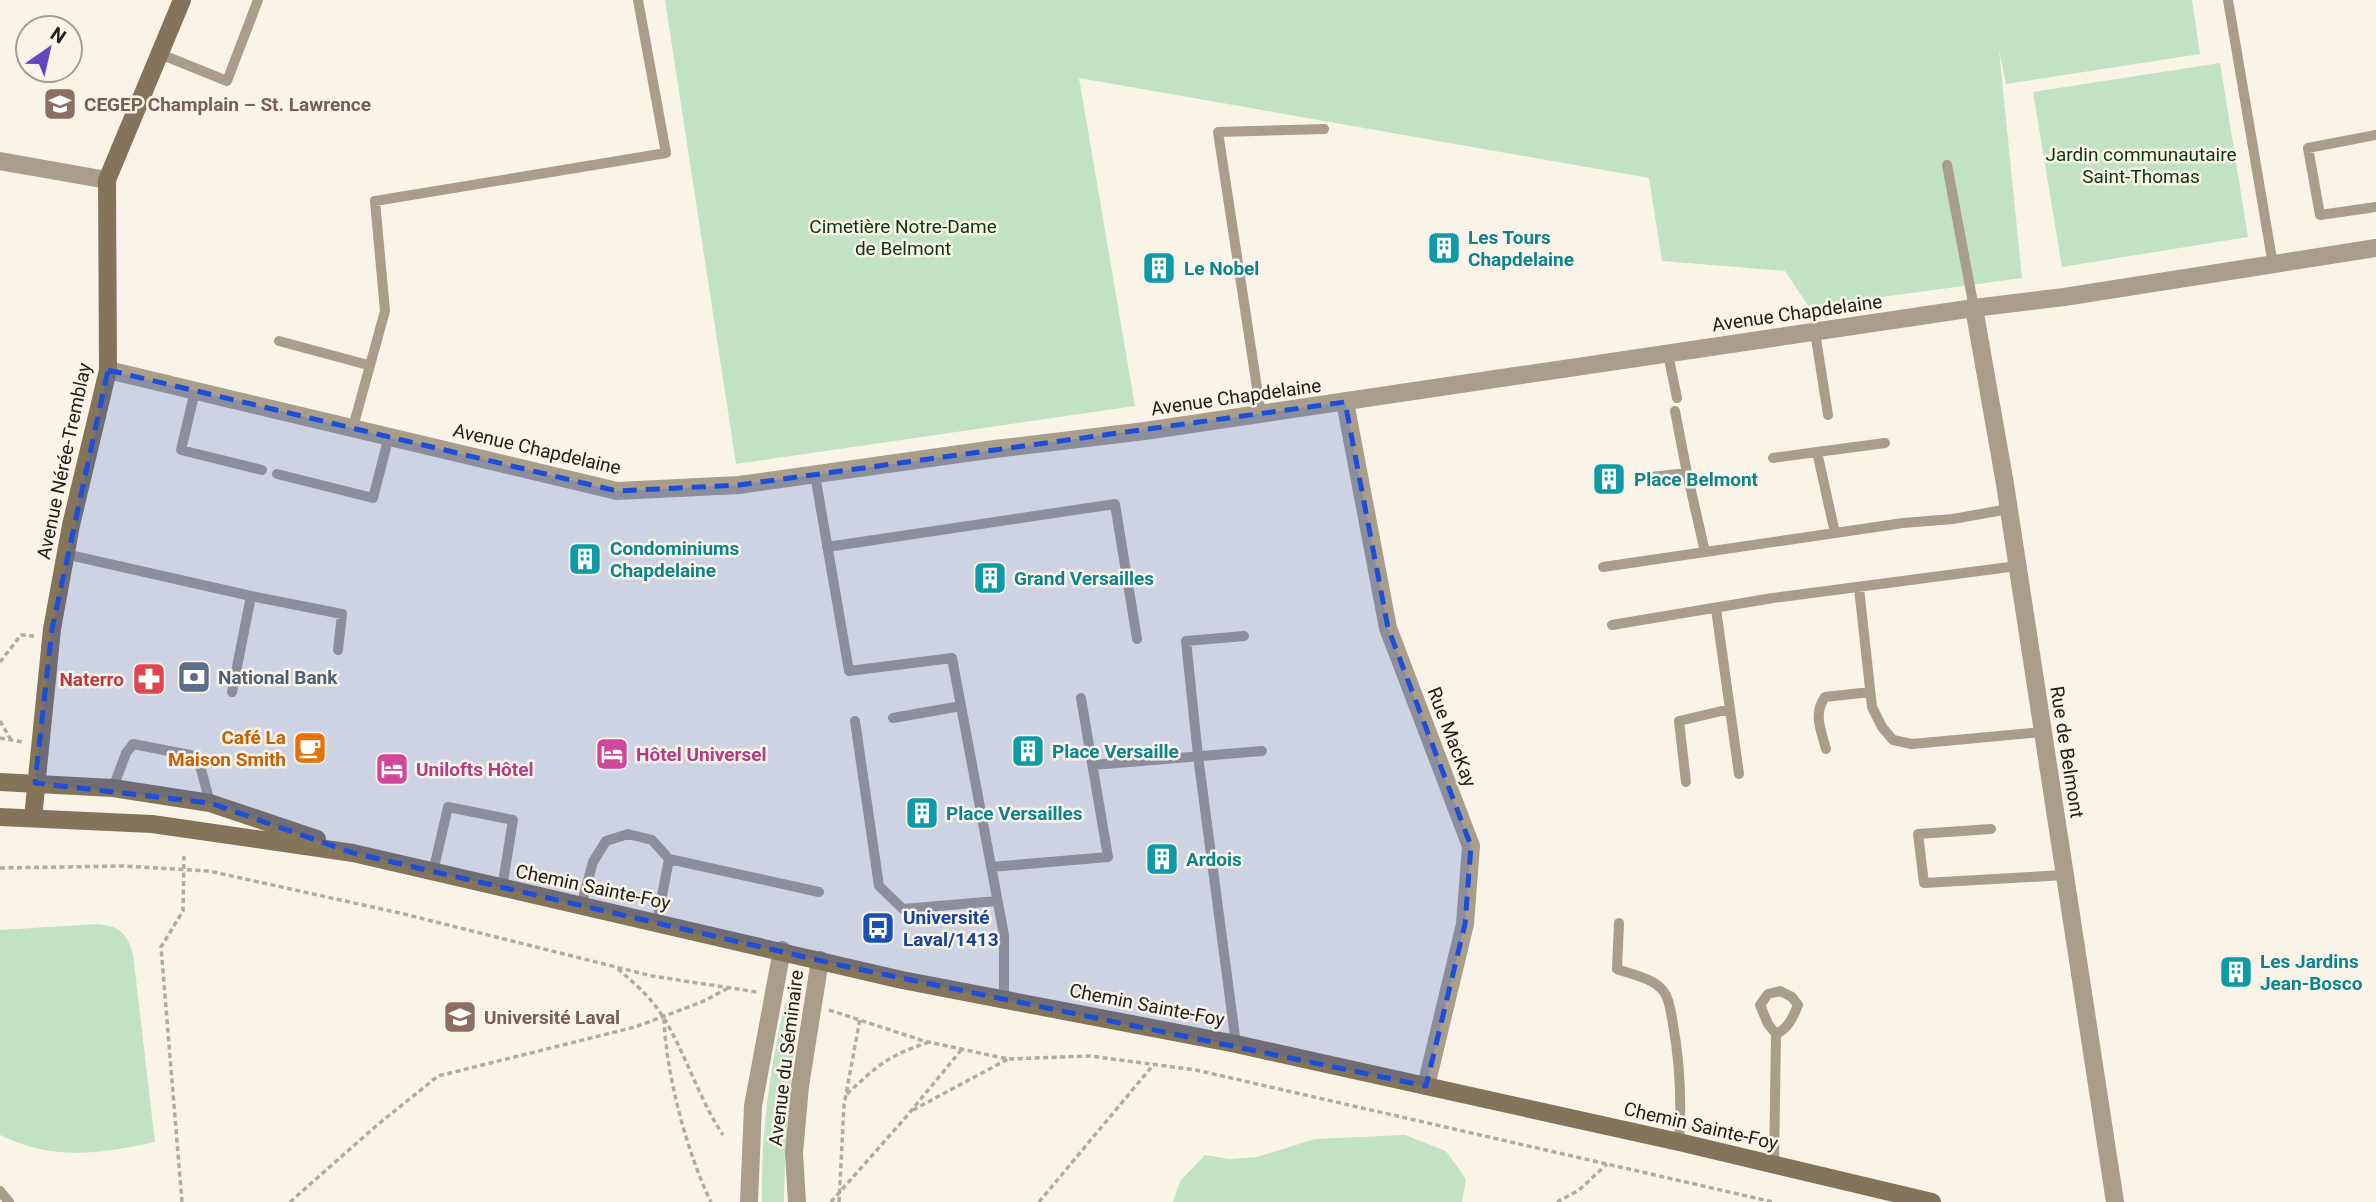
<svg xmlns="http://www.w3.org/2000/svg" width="2376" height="1202" font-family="Roboto,sans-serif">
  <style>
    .green { fill: #c2e2c5 }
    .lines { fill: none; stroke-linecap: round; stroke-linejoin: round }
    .path { stroke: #b1aca2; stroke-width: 3.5; stroke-dasharray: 5 3.5; stroke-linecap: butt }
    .lane { stroke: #a99e8c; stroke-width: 10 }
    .street { stroke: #a99e8c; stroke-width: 18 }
    .secondary { stroke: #84755a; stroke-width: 18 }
    .marked { fill: #1d4ed8; fill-opacity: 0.2; stroke: #1d4ed8; stroke-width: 5; stroke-dasharray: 14 9; stroke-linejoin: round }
    .labels { text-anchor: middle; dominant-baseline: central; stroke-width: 5; stroke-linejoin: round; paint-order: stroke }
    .education-label { font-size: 19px; font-weight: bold; fill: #785e54; stroke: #faf4e8; text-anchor: start }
    .park-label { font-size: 19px; fill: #093514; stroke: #faf4e8 }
    .culture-label { font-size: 19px; font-weight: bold; fill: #0d838f; stroke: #faf4e8; text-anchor: start }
    .street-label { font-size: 19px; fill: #22201b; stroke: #faf4e8 }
    .service-label { font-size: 19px; font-weight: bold; fill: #4e5e75; stroke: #faf4e8; text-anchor: start }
    .health-label { font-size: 19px; font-weight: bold; fill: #be3a42; stroke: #faf4e8; text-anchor: end }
    .food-label { font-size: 19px; font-weight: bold; fill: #c56008; stroke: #faf4e8; text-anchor: end }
    .hotel-label { font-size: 19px; font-weight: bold; fill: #b23c85; stroke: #faf4e8; text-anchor: start }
    .transit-label { font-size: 19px; font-weight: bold; fill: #164399; stroke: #faf4e8; text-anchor: start }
  </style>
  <rect width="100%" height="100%" fill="#faf4e8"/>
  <!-- green -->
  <path class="green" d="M665,0H2192L2200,54L2006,84L1999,50L2022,278L1809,307L1785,271L1662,261L1649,178L1079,78L1135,406L736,464Z
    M2220,63L2248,237L2062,267L2033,92Z
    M97,924C121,927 126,932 133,954L155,1142C99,1154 53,1161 0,1135V930Z
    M785,1003L800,1006C791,1072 785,1136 784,1202H762C761,1131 769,1073 785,1003Z
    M1405,1135L1446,1151L1466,1179L1462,1202H1173L1180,1181L1205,1155L1229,1159L1257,1157L1315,1139Z"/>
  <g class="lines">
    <!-- path -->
    <path class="path" d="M0,662L21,635L34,636
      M0,721L11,740
      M0,738L23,742
      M0,868L122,866L209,871L404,914L652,976L757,992
      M618,969C634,983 652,998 663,1017C686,1054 698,1097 723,1135
      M829,1010L924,1041L1008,1059L1090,1056L1196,1070L1773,1202
      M664,1019C666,1074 687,1153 711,1202
      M847,1094C876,1067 888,1055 927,1043
      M913,1110L1008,1059
      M182,1202L161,947L183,911L184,856
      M290,1202L376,1126L438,1076L635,1027L704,1001L728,988
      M831,1202L906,1117L962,1049
      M839,1202L844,1105L860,1019
      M1039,1202L1154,1064
      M1557,1202L1579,1190L1607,1164"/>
    <!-- lane -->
    <path class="lane" d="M2228,0L2273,265
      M160,54L227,81L258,0
      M2376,135L2308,148L2320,215L2376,207
      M1947,165L1974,308
      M1815,332L1828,415
      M279,341L368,365
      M1668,354L1677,398
      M195,391L181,450L262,470
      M1675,411L1687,473
      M1261,414L1218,132L1324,129
      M353,427L385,311L375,201L666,153L638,0
      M1773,458L1817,452
      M277,474L373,498L389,436
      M815,475L849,671L952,658L1004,935V998
      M1642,478L1687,473L1705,552
      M1835,533L1817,452L1885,443
      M827,547L1115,504L1137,639
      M65,554L251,596L342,614L338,650
      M1603,567L1903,523L1953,519L2008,509
      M1859,588L1872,707L1882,727L1893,740L1912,744L2043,732
      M1716,609L1739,774
      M1612,625L1773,598L2017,566
      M232,692L251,596
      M893,718L961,706
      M855,721L879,886L903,909L997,901
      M1826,749C1821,730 1813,714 1825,697L1870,692
      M1093,765L1262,751
      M1686,782L1679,721L1730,709
      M113,788L126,753L133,744L195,756L201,769L210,803
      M1991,829L1918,834L1924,883L2065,875
      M991,867L1108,857L1081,698
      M433,872L448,807L513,820L502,888
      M581,906L593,862L606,841L628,834L652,840L669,859L819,892
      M657,922L669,859
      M1619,923L1617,969C1633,975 1654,978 1664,992C1670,1000 1671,1014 1673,1024C1680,1064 1682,1101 1679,1142
      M1236,1044L1198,756L1186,641L1244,636
      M1774,1165L1776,1034C1789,1028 1793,1017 1798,1005L1792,997L1780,991L1768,994L1760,1005L1768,1024L1776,1034
      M0,1191L9,1202"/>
    <!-- street -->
    <path class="street" d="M0,161L107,180
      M1974,308L2005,484L2115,1202
      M108,370L617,491L739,485L995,449L1145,431L1974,308L2064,297L2376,248
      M1345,402L1388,628L1471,846L1465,924L1426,1086
      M749,1202L753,1106L782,950
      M797,1202L794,1153L800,1086L820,960"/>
    <!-- secondary -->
    <path class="secondary" d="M0,782L113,788L210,803L317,839
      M0,817L152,824L353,853L902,980L1236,1044L1679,1142L1932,1202
      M33,818L52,629L71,525L108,370L107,180L182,0"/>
  </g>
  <!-- marked area -->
  <path class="marked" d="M108,370L617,491L739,485L1345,402L1388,628L1471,846L1465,924L1426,1086L848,967L353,853L210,803L35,783L52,629Z"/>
  <!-- icons -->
  <defs>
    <symbol id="university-square" viewBox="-11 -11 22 22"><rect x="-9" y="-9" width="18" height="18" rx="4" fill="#8d6e63" stroke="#faf4e8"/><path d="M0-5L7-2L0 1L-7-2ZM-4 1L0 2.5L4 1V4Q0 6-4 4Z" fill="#fff"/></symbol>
    <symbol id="building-square" viewBox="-11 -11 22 22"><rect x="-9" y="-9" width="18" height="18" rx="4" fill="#0f9aa8" stroke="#faf4e8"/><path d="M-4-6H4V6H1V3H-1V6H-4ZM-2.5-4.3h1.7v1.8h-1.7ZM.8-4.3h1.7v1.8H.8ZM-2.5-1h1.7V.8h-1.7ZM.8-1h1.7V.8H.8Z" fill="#fff"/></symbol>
    <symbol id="bank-square" viewBox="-11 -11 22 22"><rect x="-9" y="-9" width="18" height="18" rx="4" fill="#5c6f8a" stroke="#faf4e8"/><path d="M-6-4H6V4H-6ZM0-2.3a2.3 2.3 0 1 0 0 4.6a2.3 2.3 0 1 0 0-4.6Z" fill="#fff"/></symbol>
    <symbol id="pharmacy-square" viewBox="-11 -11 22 22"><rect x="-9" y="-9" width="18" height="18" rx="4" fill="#e0444e" stroke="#faf4e8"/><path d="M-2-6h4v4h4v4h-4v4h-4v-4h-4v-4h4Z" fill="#fff"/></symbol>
    <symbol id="cafe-square" viewBox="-11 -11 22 22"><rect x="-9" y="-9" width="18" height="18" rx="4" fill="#e8710a" stroke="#faf4e8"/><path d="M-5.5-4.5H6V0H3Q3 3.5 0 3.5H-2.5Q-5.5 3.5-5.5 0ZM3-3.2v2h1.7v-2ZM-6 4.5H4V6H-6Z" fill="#fff"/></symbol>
    <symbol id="hotel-square" viewBox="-11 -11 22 22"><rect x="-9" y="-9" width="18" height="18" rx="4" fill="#d1479c" stroke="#faf4e8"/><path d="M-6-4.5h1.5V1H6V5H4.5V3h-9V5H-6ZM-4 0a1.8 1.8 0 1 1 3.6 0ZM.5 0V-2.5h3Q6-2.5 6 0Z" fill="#fff"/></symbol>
    <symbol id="bus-square" viewBox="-11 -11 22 22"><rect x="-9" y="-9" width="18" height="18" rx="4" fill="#1a4fb4" stroke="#faf4e8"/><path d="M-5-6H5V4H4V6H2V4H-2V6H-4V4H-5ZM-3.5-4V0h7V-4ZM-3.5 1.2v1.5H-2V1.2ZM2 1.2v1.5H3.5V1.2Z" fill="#fff"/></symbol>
  </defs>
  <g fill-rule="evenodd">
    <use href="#university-square" x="41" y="85" width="38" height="38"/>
    <use href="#building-square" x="1425" y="229" width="38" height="38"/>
    <use href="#building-square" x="1140" y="249" width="38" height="38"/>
    <use href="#building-square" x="1590" y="460" width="38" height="38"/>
    <use href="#building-square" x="566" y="540" width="38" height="38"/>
    <use href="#building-square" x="971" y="559" width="38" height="38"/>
    <use href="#bank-square" x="175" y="658" width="38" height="38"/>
    <use href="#pharmacy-square" x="130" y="660" width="38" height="38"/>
    <use href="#cafe-square" x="291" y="729" width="38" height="38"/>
    <use href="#building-square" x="1009" y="732" width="38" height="38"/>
    <use href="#hotel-square" x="593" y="735" width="38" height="38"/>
    <use href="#hotel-square" x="373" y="750" width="38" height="38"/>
    <use href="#building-square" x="903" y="794" width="38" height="38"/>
    <use href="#building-square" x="1143" y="840" width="38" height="38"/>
    <use href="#bus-square" x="859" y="909" width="38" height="38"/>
    <use href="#building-square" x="2217" y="953" width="38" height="38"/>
    <use href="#university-square" x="441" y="998" width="38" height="38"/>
  </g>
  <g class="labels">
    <!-- education labels -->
    <g class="education-label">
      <text x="84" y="104">CEGEP Champlain – St. Lawrence</text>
      <text x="484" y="1017">Université Laval</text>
    </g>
    <!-- park labels -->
    <g class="park-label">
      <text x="2141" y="154">Jardin communautaire<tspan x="2141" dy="22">Saint-Thomas</tspan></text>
      <text x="903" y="226">Cimetière Notre-Dame<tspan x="903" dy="22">de Belmont</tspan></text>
    </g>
    <!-- culture labels -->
    <g class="culture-label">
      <text x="1468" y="237">Les Tours<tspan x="1468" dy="22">Chapdelaine</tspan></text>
      <text x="1184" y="268">Le Nobel</text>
      <text x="1634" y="479">Place Belmont</text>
      <text x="610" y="548">Condominiums<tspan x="610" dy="22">Chapdelaine</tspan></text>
      <text x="1014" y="578">Grand Versailles</text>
      <text x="1052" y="751">Place Versaille</text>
      <text x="946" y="813">Place Versailles</text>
      <text x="1186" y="859">Ardois</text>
      <text x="2260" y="961">Les Jardins<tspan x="2260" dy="22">Jean-Bosco</tspan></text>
    </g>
    <!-- street labels -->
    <g class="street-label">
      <text transform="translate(1797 313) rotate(-8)">Avenue Chapdelaine</text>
      <text transform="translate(1236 397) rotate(-8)">Avenue Chapdelaine</text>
      <text transform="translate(537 449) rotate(13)">Avenue Chapdelaine</text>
      <text transform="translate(64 461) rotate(-78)">Avenue Nérée-Tremblay</text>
      <text transform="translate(1452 737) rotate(69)">Rue MacKay</text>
      <text transform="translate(2067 752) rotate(81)">Rue de Belmont</text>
      <text transform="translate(593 887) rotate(12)">Chemin Sainte-Foy</text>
      <text transform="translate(1147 1005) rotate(11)">Chemin Sainte-Foy</text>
      <text transform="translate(786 1058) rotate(-83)">Avenue du Séminaire</text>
      <text transform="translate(1701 1126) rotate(13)">Chemin Sainte-Foy</text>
    </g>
    <!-- service labels -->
    <g class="service-label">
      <text x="218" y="677">National Bank</text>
    </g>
    <!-- health labels -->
    <g class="health-label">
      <text x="124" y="679">Naterro</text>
    </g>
    <!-- food labels -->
    <g class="food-label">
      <text x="286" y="737">Café La<tspan x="286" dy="22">Maison Smith</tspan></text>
    </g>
    <!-- hotel labels -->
    <g class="hotel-label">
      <text x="636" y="754">Hôtel Universel</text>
      <text x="416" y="769">Unilofts Hôtel</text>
    </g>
    <!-- transit labels -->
    <g class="transit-label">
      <text x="903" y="917">Université<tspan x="903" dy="22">Laval/1413</tspan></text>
    </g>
  </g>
  <!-- north arrow -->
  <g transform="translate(49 49) rotate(34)"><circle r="33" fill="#faf4e8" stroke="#a49f96" stroke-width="2"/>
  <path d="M0-5L12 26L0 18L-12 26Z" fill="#6347c0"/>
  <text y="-10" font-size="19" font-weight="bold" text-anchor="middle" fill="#22201b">N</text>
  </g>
</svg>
